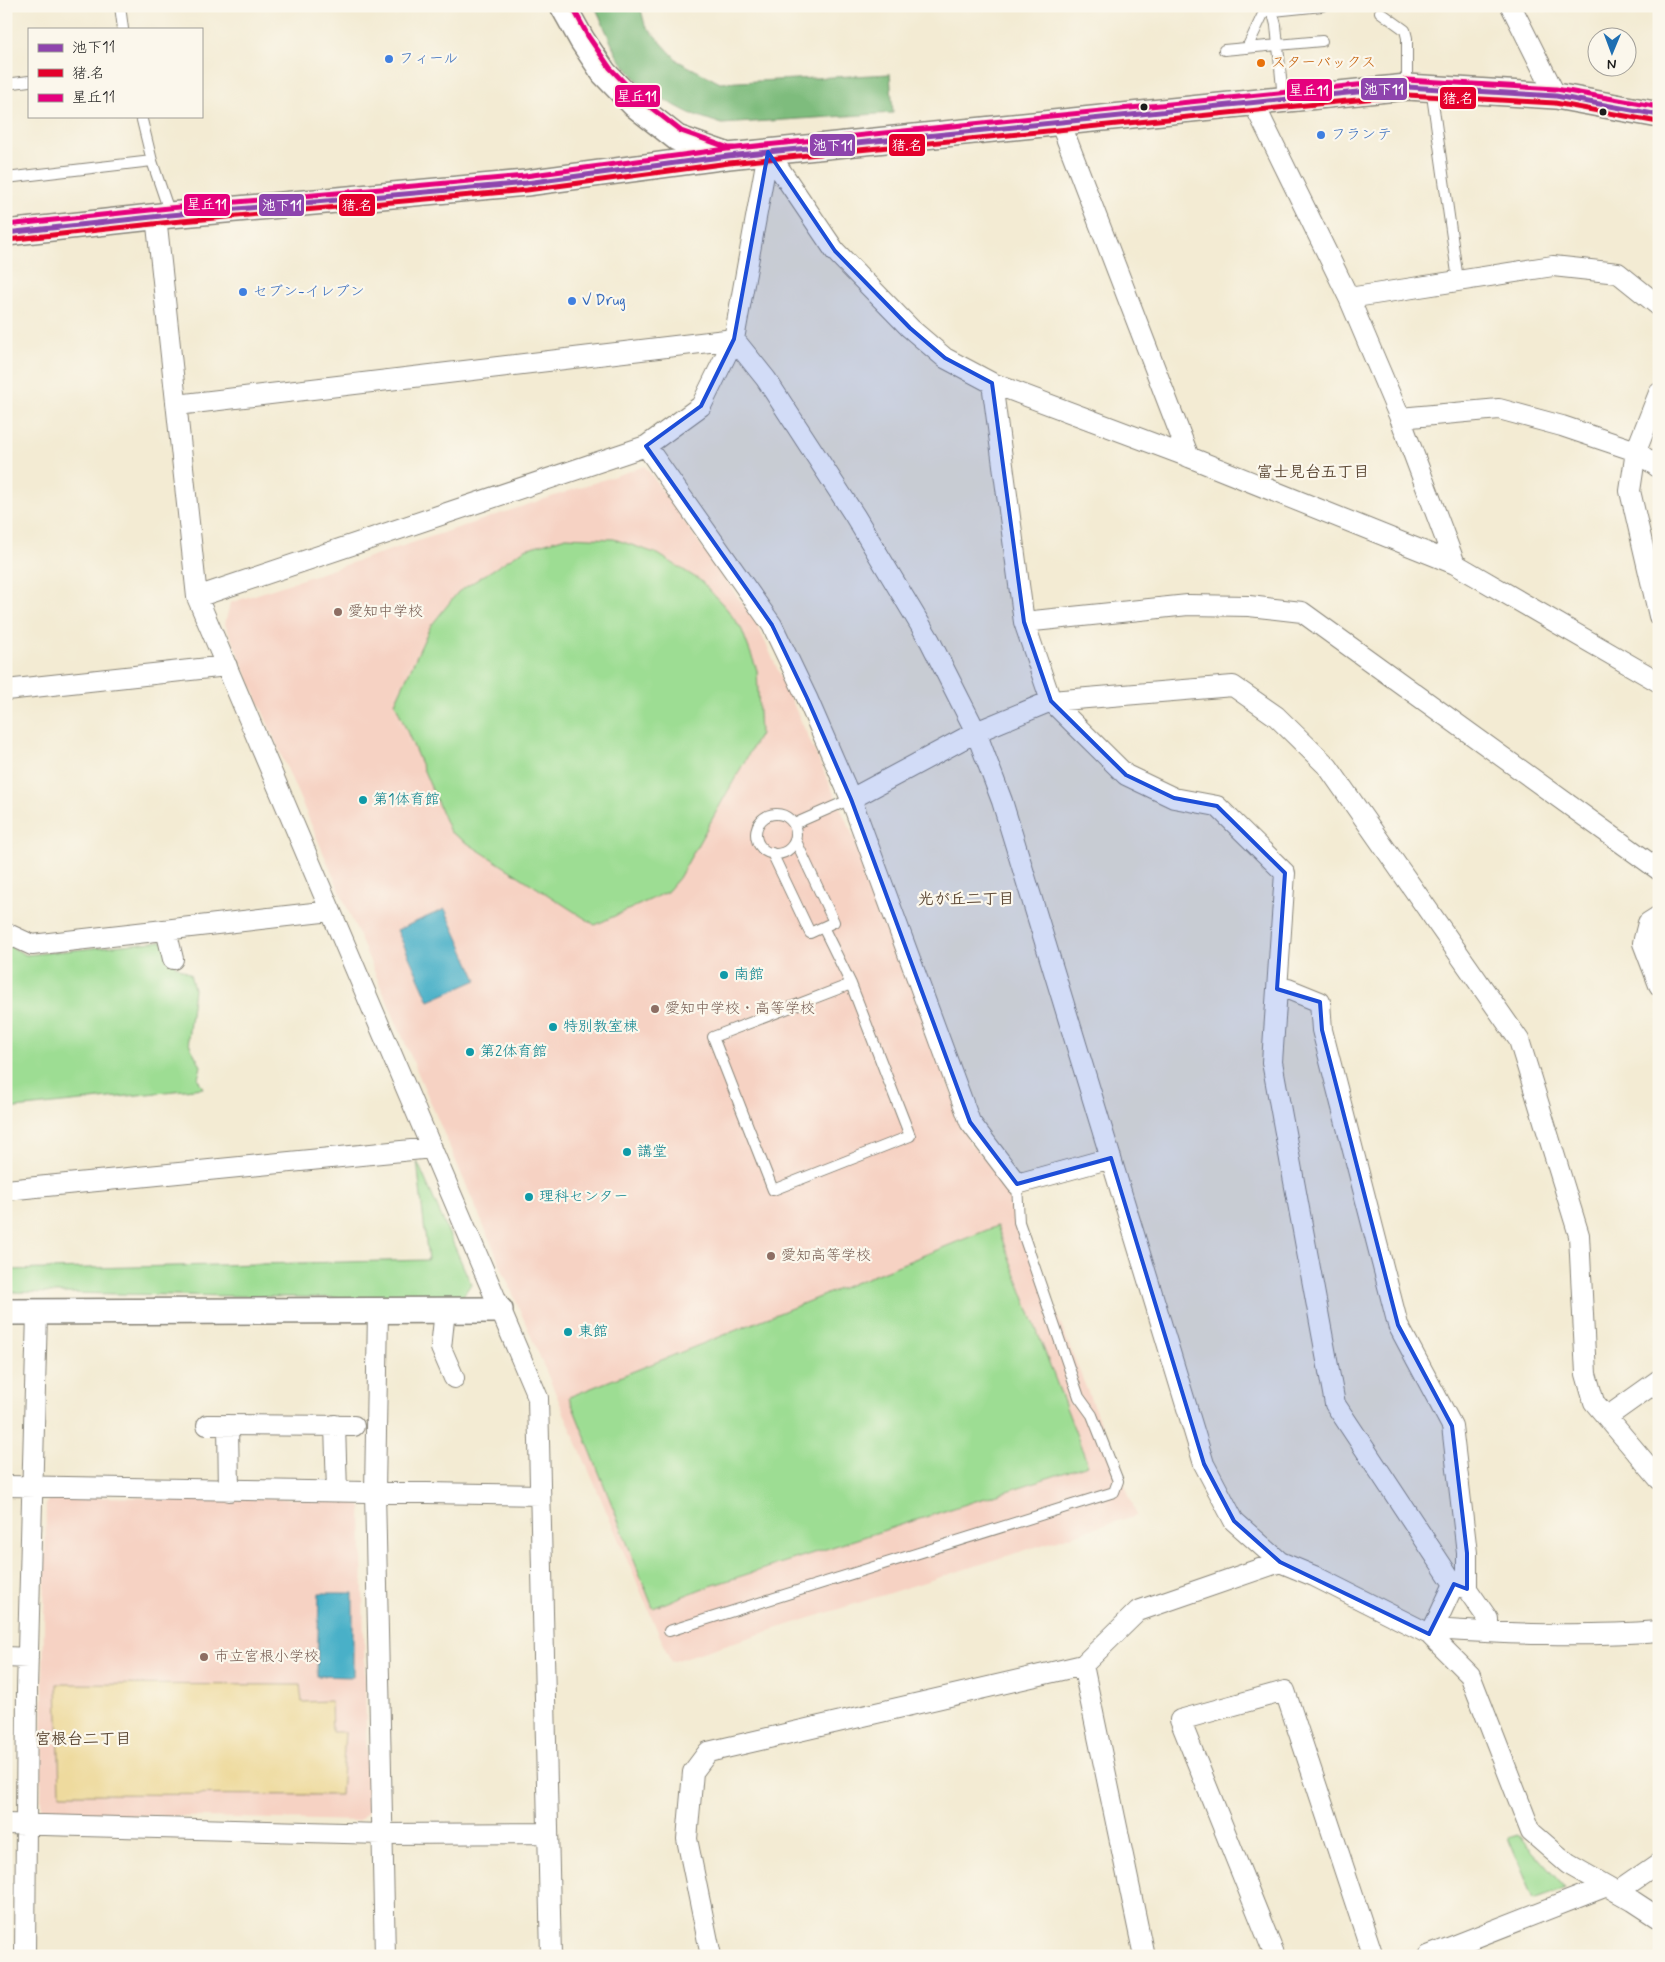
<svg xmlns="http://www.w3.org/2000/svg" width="1665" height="1962" font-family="Mynerve,'Klee One',sans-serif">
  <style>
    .built { fill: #f6d2c3 }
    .green { fill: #9ddd93; stroke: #5c7c58 }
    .forest { fill: #7ebc7d; stroke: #4d6c4c }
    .sand { fill: #eeda9e; stroke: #857b5d }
    .water { fill: #49b0c8; stroke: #326672 }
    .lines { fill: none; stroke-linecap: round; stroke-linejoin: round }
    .service-casing { stroke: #888478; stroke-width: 12 }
    .minor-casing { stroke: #888478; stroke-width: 22 }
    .tertiary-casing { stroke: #888478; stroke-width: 28 }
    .service { stroke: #fff; stroke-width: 10 }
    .minor { stroke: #fff; stroke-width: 20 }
    .tertiary { stroke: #fff; stroke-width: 25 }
    .bus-1-casing { stroke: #fbf7ec; stroke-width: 9 }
    .bus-2-casing { stroke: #fbf7ec; stroke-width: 9 }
    .bus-3-casing { stroke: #fbf7ec; stroke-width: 9 }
    .bus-1 { stroke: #8e44ad; stroke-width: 5 }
    .bus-2 { stroke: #e4002b; stroke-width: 5 }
    .bus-3 { stroke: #e5007d; stroke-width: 5 }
    .marked { fill: #1d4ed8; fill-opacity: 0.2; stroke: #1d4ed8; stroke-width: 4; stroke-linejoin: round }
    .shop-dot { fill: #3f7fe0; stroke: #fbf7ec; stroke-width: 2 }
    .food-dot { fill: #e8710a; stroke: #fbf7ec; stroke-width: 2 }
    .bus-dot { fill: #1c1c1c; stroke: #fbf7ec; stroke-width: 2 }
    .education-dot { fill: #8d6e63; stroke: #fbf7ec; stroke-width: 2 }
    .culture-dot { fill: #0f9aa8; stroke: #fbf7ec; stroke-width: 2 }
    .labels { text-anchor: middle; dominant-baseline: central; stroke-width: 4.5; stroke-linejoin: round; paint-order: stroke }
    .shop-label { font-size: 15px; fill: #366cbe; stroke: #fbf7ec; text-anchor: start }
    .food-label { font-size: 15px; fill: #c56008; stroke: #fbf7ec; text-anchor: start }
    .education-label { font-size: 15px; fill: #785e54; stroke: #fbf7ec; text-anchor: start }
    .culture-label { font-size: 15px; fill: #0d838f; stroke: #fbf7ec; text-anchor: start }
    .neighbourhood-label { font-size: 16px; font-weight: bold; fill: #5c4835; stroke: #fbf7ec }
    .line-badge { stroke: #fbf7ec; stroke-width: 2 }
    .badge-label { font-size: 14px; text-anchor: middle; font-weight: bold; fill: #fff }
  </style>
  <rect width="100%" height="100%" fill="#fbf7ec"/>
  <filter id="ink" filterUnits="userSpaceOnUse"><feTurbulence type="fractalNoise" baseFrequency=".02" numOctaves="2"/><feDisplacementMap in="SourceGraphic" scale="10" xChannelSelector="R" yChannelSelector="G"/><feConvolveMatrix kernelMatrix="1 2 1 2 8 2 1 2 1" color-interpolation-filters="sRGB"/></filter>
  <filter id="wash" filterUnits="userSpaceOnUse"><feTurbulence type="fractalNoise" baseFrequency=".0096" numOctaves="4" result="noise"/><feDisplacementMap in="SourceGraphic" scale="20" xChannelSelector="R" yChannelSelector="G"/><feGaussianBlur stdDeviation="1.12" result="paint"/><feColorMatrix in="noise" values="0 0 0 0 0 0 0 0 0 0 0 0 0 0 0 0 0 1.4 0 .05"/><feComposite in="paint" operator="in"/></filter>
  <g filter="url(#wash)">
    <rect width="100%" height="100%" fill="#f3ebd3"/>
    <!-- built -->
    <path class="built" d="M645,466L757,624L870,873L971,1145L999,1170L1137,1515L671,1662L225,624L230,603Z
      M54,1497L349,1499L361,1507L368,1811L359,1821L48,1813L41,1807L46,1503Z"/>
    <!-- green -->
    <path class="green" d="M566,537L614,539L658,554L701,581L727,609L742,630L757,670L760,734L679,878L667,892L595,925L450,832L395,703L430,627L458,592L525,549Z
      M162,941L175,965L190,974L194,989L188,1039L191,1048L201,1066L198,1079L203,1088L6,1109V944L26,955Z
      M417,1161L471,1284L460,1300L6,1292V1270L428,1260Z
      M997,1226L1088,1465L701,1589L653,1608L569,1397Z
      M1518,1835L1565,1888L1534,1899L1508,1838Z"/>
    <!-- forest -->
    <path class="forest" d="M595,6H640L645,25L678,61L720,83L890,74L893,113L722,124L689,113L657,96L636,79L617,56Z"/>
    <!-- sand -->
    <path class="sand" d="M57,1684L300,1685L302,1702L331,1701L332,1732H345L341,1795L60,1794Z"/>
    <!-- water -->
    <path class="water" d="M445,909L477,980L429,1001L397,930Z
      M319,1593H353V1677L317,1676Z"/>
  </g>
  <g filter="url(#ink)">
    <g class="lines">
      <defs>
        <path id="service" d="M120,6L123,29
          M1271,6L1276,25L1283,99
          M1380,12L1405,30L1407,38V87
          M1247,48L1264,12L1322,6
          M1224,50L1322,41
          M6,84L29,81
          M1431,88L1458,280
          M141,116L152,161L170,214
          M6,178L152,161
          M756 834a20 20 0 1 1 40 0a20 20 0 1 1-40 0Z
          M794,824L851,799
          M772,853L810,933L834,922L795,839
          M823,927L851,984
          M851,984L910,1136L773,1190L713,1037Z
          M669,1631L1114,1492L1118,1481L1092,1415L1079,1397L1019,1222L1017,1184"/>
        <path id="minor" d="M1511,6L1556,96
          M1253,102L1349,298L1400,418L1455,564
          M1060,122L1189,457
          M768,152L835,251L910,328L945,358L992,383L1189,457L1455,564L1659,682
          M156,216L197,597L538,1398L551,1956
          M1349,298L1553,266L1618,273L1659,306
          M992,383L1024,622L1051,701L1126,775L1174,798L1217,806L1285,873L1272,1062L1335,1404L1454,1584
          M1659,393L1636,451L1630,491L1659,616
          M177,405L734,339L766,379L855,516L930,641L976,732L1002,801L1204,1464L1234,1521L1280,1562L1314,1576L1429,1634L1470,1675L1531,1832L1568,1864L1633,1901L1659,1918
          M1400,418L1499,409L1562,426L1636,451L1659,468
          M646,446L772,625L807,698L851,799L970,1122L1017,1184L1111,1158
          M197,597L646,446L701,406L734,339L768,152
          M1024,622L1188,605L1249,606L1302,612L1659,870
          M6,690L227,666
          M851,799L976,732L1051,701L1233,686L1276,716L1328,767L1519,1040L1579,1235L1586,1374L1594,1402L1659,1479
          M1659,916L1648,923L1643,943L1659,985
          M166,930L173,959
          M6,933L32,945L331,911
          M1277,989H1288L1320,1002L1322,1030L1398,1325L1452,1426L1467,1553V1589
          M6,1190L432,1148
          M378,1310L375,1492L385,1956
          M445,1310L441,1348L454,1378
          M1607,1417L1659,1380
          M207,1425L354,1426
          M228,1425L229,1491
          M335,1425L337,1492
          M6,1486L540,1495
          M1488,1632V1619L1467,1589L1454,1584L1433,1629C1508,1634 1583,1637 1659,1631
          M6,1657L28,1658
          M1083,1665L1144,1956
          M6,1824L382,1834L548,1833
          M1617,1892L1659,1863
          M25,1956L27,1689L37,1313
          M711,1956L687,1839L693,1772L708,1752L1083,1665L1138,1611L1280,1562
          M1275,1956L1180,1720L1285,1691L1373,1956
          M1428,1956L1607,1886"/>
        <path id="tertiary" d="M563,6L582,40L604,73L635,105L677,138L723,154
          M6,233L170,215L526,183L728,156L1407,87L1556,96L1659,115
          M6,1312L500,1310"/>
      </defs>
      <!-- service casing -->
      <use href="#service" class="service-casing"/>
      <!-- minor casing -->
      <use href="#minor" class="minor-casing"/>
      <!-- tertiary casing -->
      <use href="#tertiary" class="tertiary-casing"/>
      <!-- service -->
      <use href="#service" class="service"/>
      <!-- minor -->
      <use href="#minor" class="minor"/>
      <!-- tertiary -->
      <use href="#tertiary" class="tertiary"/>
      <defs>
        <path id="bus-1" d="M6,233L170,215L526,183L728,156L1407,87L1556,96L1659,115"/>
        <path id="bus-2" d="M7,240L171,222L527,190L729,163L1407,95L1555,103L1658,122"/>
        <path id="bus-3" d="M572,6L588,36L610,68L640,99L681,131L729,148H734
          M6,225L169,208L525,176L727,149L1406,80L1556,89L1659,107"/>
      </defs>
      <!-- bus-1 casing -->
      <use href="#bus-1" class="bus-1-casing"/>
      <!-- bus-2 casing -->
      <use href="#bus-2" class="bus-2-casing"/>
      <!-- bus-3 casing -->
      <use href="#bus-3" class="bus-3-casing"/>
      <!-- bus-1 -->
      <use href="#bus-1" class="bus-1"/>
      <!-- bus-2 -->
      <use href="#bus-2" class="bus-2"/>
      <!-- bus-3 -->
      <use href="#bus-3" class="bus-3"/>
    </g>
  </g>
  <!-- marked area -->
  <path class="marked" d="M768,152L835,251L910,328L945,358L992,383L1024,622L1051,701L1126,775L1174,798L1217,806L1285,873L1277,989L1320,1002L1322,1030L1398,1325L1452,1426L1467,1553V1589L1454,1584L1429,1634L1280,1562L1234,1521L1204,1464L1111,1158L1017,1184L970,1122L851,799L807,698L772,625L646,446L701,406L734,339Z"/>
  <!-- markers -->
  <g class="shop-dot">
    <circle cx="389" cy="59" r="5"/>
    <circle cx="1321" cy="135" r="5"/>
    <circle cx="243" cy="292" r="5"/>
    <circle cx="572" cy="301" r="5"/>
  </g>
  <circle class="food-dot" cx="1261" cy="63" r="5"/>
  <g class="bus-dot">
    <circle cx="1144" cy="107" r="4.5"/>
    <circle cx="1603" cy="112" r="4.5"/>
  </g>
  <g class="education-dot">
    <circle cx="338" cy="612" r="5"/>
    <circle cx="655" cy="1009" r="5"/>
    <circle cx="771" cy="1256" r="5"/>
    <circle cx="204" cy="1657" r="5"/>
  </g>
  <g class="culture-dot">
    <circle cx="363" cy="800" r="5"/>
    <circle cx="724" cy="975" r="5"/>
    <circle cx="553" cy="1027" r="5"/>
    <circle cx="470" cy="1052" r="5"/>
    <circle cx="627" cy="1152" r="5"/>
    <circle cx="529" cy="1197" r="5"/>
    <circle cx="568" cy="1332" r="5"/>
  </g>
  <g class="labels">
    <!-- shop labels -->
    <g class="shop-label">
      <text x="399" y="59">フィール</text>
      <text x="1331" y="135">フランテ</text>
      <text x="253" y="292">セブン-イレブン</text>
      <text x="582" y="301">V Drug</text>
    </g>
    <!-- food labels -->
    <g class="food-label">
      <text x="1271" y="63">スターバックス</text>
    </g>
    <!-- education labels -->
    <g class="education-label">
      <text x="348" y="612">愛知中学校</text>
      <text x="665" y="1009">愛知中学校・高等学校</text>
      <text x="781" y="1256">愛知高等学校</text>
      <text x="214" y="1657">市立宮根小学校</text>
    </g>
    <!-- culture labels -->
    <g class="culture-label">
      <text x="373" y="800">第1体育館</text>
      <text x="734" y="975">南館</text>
      <text x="563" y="1027">特別教室棟</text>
      <text x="480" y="1052">第2体育館</text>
      <text x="637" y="1152">講堂</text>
      <text x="539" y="1197">理科センター</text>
      <text x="578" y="1332">東館</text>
    </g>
    <!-- neighbourhood labels -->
    <g class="neighbourhood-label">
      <text x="1313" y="472">富士見台五丁目</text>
      <text x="966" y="899">光が丘二丁目</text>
      <text x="83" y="1739">宮根台二丁目</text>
    </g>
  </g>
  <g class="line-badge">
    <rect x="1360" y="77" width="48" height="24" rx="5" fill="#8e44ad"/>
    <rect x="1286" y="78" width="47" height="24" rx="5" fill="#e5007d"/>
    <rect x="614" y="84" width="47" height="24" rx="5" fill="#e5007d"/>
    <rect x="1439" y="86" width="38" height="24" rx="5" fill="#e4002b"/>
    <rect x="888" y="133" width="38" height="24" rx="5" fill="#e4002b"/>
    <rect x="809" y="133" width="47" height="24" rx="5" fill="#8e44ad"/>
    <rect x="183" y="193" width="48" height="24" rx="5" fill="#e5007d"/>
    <rect x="258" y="193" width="47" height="24" rx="5" fill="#8e44ad"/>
    <rect x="338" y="193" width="38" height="24" rx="5" fill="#e4002b"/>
  </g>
  <g class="badge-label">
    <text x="1384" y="94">池下11</text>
    <text x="1309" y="95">星丘11</text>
    <text x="637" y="101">星丘11</text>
    <text x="1458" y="103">猪.名</text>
    <text x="907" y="150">猪.名</text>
    <text x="833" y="150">池下11</text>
    <text x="207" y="209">星丘11</text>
    <text x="282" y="210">池下11</text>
    <text x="357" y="210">猪.名</text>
  </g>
  <!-- margin -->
  <rect width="1665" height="1962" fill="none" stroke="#fbf7ec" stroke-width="25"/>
  <!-- legend -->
  <rect x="28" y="28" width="175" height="90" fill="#fbf7ec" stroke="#a29f99"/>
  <rect x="38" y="44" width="25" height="8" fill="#8e44ad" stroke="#a29f99"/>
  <text x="72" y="52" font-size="15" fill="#1c1c1c">池下11</text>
  <rect x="38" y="69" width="25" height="8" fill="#e4002b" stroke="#a29f99"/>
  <text x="72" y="78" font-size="15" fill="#1c1c1c">猪.名</text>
  <rect x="38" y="94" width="25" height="8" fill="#e5007d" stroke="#a29f99"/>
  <text x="72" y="102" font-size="15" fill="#1c1c1c">星丘11</text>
  <!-- north arrow -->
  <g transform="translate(1612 52) rotate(181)"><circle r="24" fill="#fbf7ec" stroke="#a29f99"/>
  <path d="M0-4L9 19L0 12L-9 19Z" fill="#1f6fb2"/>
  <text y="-8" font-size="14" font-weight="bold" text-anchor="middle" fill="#1c1c1c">N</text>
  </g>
</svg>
